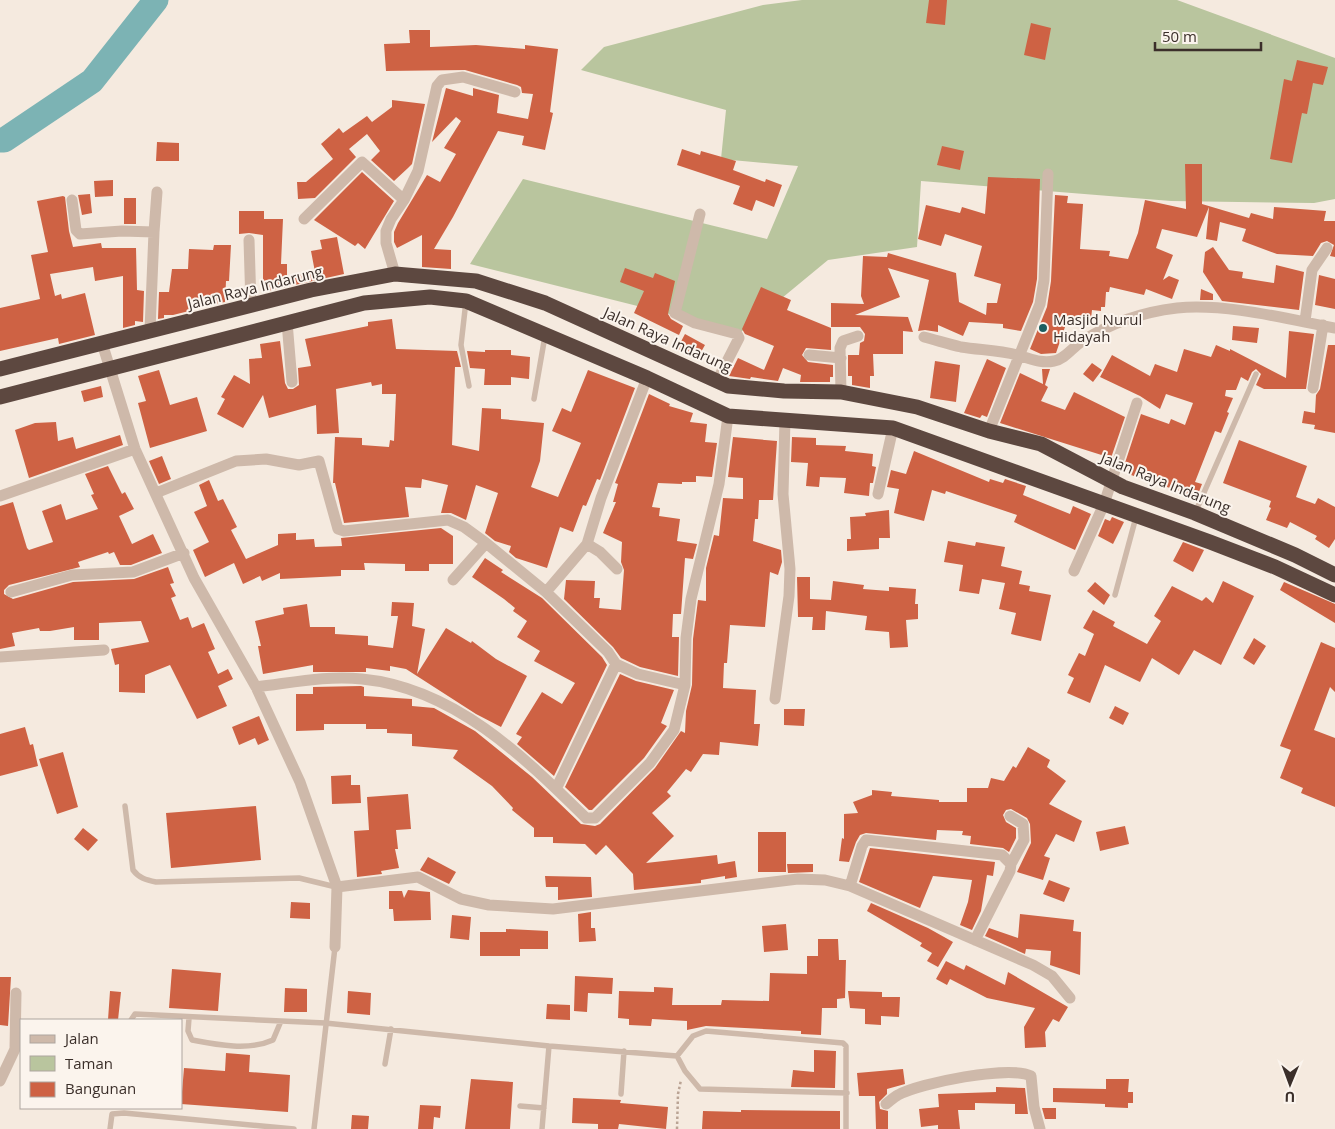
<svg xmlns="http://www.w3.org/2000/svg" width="1335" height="1129" font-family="'Open Sans',sans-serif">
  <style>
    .green { fill: #b9c59e }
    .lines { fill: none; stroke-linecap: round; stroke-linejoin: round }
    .river { stroke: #7cb3b4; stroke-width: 25 }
    .building { fill: #ce6244 }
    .path { stroke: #baa394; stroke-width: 2.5; stroke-dasharray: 2.5 2.5; stroke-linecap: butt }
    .lane { stroke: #ceb9aa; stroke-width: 5.5 }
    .street { stroke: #ceb9aa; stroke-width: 11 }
    .highway { stroke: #5d4840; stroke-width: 15 }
    .poi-dot { fill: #1c5e60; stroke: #fbf4ed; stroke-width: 2 }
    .labels { text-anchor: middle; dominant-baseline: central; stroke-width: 4; stroke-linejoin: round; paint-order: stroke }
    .street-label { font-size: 15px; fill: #3b2f2a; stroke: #fbf4ed }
    .poi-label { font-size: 15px; fill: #3b2f2a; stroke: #fbf4ed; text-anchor: start }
  </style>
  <rect width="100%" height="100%" fill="#f5eadf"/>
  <!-- green -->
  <path class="green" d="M802,0H1177L1335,58V199L1314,203L1171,201L921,181L917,247L828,260L741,332L470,264L523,179L767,239L798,166L721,159L726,110L581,70L604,47L763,5Z"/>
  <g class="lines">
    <!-- river -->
    <path class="river" d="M0,140H4L92,81L156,0"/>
  </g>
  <!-- building -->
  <path class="building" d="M929,0H947L945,25L926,23Z
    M1031,23L1051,28L1045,60L1024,55Z
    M409,30H430V47L476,45L525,49V45L558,49L550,112L553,113L545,150L522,145L524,136L498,131L453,217L434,249L451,250V269L422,267V235L397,248L394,242V232L398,223L427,175L440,182L456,154L444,148L461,121L456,117L432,142L446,88L473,96V88L499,95L497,113L528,119L533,94L522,93L521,87L517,85L465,70L386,71L384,44L410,43Z
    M1297,60L1328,67L1323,85L1313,83L1307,114L1302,113L1292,163L1270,159L1284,79L1292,81Z
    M392,100L425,104L412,164L408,168L394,181L371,160L380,151L367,134L349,149L356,157L315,198L298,199L297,182H306L333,159L321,144L339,128L343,133L367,116L372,122L392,107Z
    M157,142L179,143V161H156Z
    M942,146L964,151L960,170L937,165Z
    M682,149L700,155L701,151L736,161L733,170L765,182L766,179L782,185L774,207L756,200L752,211L733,204L740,186L677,165Z
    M1185,164H1202V204L1249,218L1251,213L1273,219L1274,207L1326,211L1324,221H1335V257L1330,256L1334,245L1327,241L1321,243L1313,256L1277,254L1242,241L1246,229L1220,222L1217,241L1206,239L1209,207L1197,237L1162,229L1156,248L1173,255L1163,280L1169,276L1179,280L1172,299L1146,289L1144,295L1110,287L1109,292H1106L1105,307H1101V311L1092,310L1091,319H1078L1077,325L1066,324L1056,353L1041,354L1030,349L1047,307L1051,281L1055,195L1068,196L1067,203L1083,204L1080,249L1110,251L1109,256L1128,259L1138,233L1145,200L1186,209Z
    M362,172L394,201L365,249L358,243L355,246L314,220Z
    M988,177L1040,179L1037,279L1033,302L1021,331L1003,328V324L969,322L963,336L938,325V332L925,330L918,331L929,280L888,268L900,297L855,315L908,317L913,332L903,331V354H873L874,376H870V388L852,385V376H848V355H859L860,343L864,341L865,334L860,327H831V303L864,304L861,296L863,256L887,257L888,253L956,273L959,302L986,315L987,303H997L1001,284L974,276L982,246L945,234L941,246L918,239L926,205L960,213L962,207L985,214Z
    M113,180V196L95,197L94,181Z
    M90,194L92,213L82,215L78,195Z
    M63,196L65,197L69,231L73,247L101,243L102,248H136L137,290L144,291L143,322L135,321V325L123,328V276L95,281L93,267L50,274L55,296L61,294L62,299L85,293L95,335L59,344L58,338L0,351V308L40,299L31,255L48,252L37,201Z
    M124,198H136V224H124Z
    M239,211H264V219H283L281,264H287V277L315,272L311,251L322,249L320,240L337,237L344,274L263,292V235L249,233L239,234Z
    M214,245H231L229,281H226L225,302L193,308V310L173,315H164V318L158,319L159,292H169L172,269H188L189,249L213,250Z
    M1213,247L1229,270L1243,272L1242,278L1274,283L1276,265L1304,272L1299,310L1222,301L1203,272L1205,252Z
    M625,268L653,278L655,273L675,281L668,314L671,319L683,326L679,335L634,313L644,291L620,282Z
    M1319,275L1335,279V309L1315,305Z
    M761,287L791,300L787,310L831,328V350L806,348L802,355L808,362L833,365V377H830V382H800L801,375L783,368L778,381L751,377L750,379L729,376L738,358L764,370L774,346L745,334L742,329Z
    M1201,289L1213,294V300H1200Z
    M392,319L396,349L457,351L461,367H455L452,445L479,451L482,408L501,409V419L544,423L540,461L531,487L558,497L581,443L552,431L562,408L571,412L588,370L635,388L600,480L597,479L586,506L583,505L573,532L560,527L547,568L516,558L509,552L511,546L495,541L485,533L498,493L476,485L466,520L451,513H441L448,485L422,479L421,488L405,487L409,517L344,523L335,483H333L335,437L362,438V445L389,447L390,440L394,441L396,394H382V384L372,386L371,382L336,389L339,433L317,434L316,405L269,418L263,395L243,428L217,414L225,399L221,397L234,375L250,384L249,359L262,358L260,344L280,341L285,383L288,389H293L299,385L298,368L311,366L305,339L368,326V322Z
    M1233,326L1259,328L1257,343L1232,340Z
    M1289,331L1314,334L1306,389H1264L1256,385L1261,374L1256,369L1252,372L1248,381L1241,377L1236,390H1226L1225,396L1233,398L1227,412L1229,413L1221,433L1215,431L1195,482L1202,484L1197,497L1128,474L1129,470L1123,469L1141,414L1169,424L1171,419L1185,425L1193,403L1166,394L1160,409L1140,396L1100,377L1112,355L1150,376L1155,364L1177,372L1184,349L1211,357L1216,345L1230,351V349L1286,378Z
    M685,334L705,345L697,359L677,349Z
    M1328,345H1335V433L1314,429L1315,425L1302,423L1304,411L1315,413L1316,395L1320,389Z
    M485,350H511V355L530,357L529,379L511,377V385H484L485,369L470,368L467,351L485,352Z
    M987,359L1006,368L987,417L982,415L980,418L964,413Z
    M935,361L960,365L956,402L930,398Z
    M1092,363L1102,370L1093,382L1083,374Z
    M1042,369H1050L1045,385L1048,387L1041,401L1065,410L1074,392L1125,417L1111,458L1000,423L1020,373L1043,384Z
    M159,370L170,405L197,397L207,431L150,448L138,403L146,401L138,376Z
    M101,386L103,397L84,402L81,391Z
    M649,394L670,404L669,406L693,413L690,422L707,424L705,442L717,443L712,477L696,476V482H682V484L658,483L652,507L660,508L659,516L680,519L677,541L697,544L693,559L685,558L681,614H673L672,637H679L678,676L640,667L621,658L613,647L564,599L566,580L595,581L594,598H600L599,608L621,610L624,570L621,562L622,542L603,533L616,502H613L618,484L615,483Z
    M56,422L58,441L73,437L76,449L120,435L123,445L29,478L15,430L35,423Z
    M733,437L777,441L773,500H759L758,519H755L753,541L781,550L782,562L778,575L770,572L765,627L730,625L727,663H724L723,688L756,690L754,724H760L758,746L720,742L719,755L703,754L691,772L686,769L667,792L671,796L652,813L674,836L646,863L717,855L718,864L735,861L737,877L725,879V876L701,880V883L634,890L633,874L606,845L596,855L585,844L553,843V837H534V828L512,810L513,808L492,786L453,758L458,750L412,746V734L387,733V729H366V724H324V730L296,731V694H313V687L361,686L364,687V696L412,699V706L434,708L475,731L532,777L581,824L595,826L600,824L655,768L681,731L685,733L686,711L692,685L693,639L698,600L706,601V568L714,535L719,536L723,498L743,499V478L728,477Z
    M792,437L816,438V445L846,446L845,451L873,454L872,466L876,467L873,483H870L869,496L844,493L846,478L820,477L819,487L806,486L808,463L791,462Z
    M1239,440L1307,466L1296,497L1315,504L1318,498L1335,507V539L1329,548L1315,539L1317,536L1290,522L1287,528L1266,520L1271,508L1269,507L1271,501L1223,483Z
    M914,451L989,482L990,479L1003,483L1005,479L1026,486L1023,495L1070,514L1073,506L1091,514L1075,550L1014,522L1017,515L946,491L945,494L932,490L924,521L894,513L899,489L887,487L891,470L906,474Z
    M162,456L171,479L159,484L149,461Z
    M108,466L122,494L125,492L134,509L119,516L132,544L153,534L162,553L131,565H120L114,552L109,554L108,552L78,562L80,567L9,585L4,590V594L13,599L73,582L134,579L168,567L174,583L170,584L176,596L171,598L180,620L188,617L192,628L204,623L215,649L208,652L218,674L228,669L233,679L218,686L227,706L197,719L170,665L145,675V693L119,692V664L115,665L111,649L149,642L141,621L99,623V640H74V627L50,631H40L39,628L12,633L15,646L0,649V506L13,502L27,548L29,550L53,542L42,511L61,504L66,520L98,509L91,495L94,494L85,474Z
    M209,480L218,501L223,499L237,527L231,530L246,559L278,545V534L296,533V540L314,539L315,547L342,546L341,538L441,528L453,536V564H429V571H405V564L364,563L365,570H341V576L280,579V573L262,581L260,576L243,584L234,563L205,577L193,550L209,542L194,512L207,506L199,485Z
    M889,510L890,538H879V549L847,551V539H851L850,517L866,516L865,513Z
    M1112,517L1124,522L1113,544L1098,536L1105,519L1110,521Z
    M948,541L975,546L976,542L1005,547L1001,566L1022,571L1019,584L1030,586L1029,591L1051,595L1041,641L1011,634L1016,613L999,609L1005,583L982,579L979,594L959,591L963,565L944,562Z
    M1183,542L1204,550L1193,572L1173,561Z
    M485,558L503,570L501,572L542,598L602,657L607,665L554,776L517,744L522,737L516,734L542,692L562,704L575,683L534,661L540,651L517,637L527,621L513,611L515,608L504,599L472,577Z
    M797,577H810V599L831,600L833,581L864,585L863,589L889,591V587L916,589L915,604H918V619L906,620L908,647L890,648L889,632L865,630L867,616L826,611L825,630H812L813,617H798Z
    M1223,581L1254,596L1221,665L1194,650L1179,675L1152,658L1140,682L1105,665L1090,703L1067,693L1074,678L1068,675L1079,653L1085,656L1094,634L1083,628L1093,610L1115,622L1113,626L1147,644L1161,621L1154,616L1172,586L1202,601L1206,597L1213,603Z
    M1095,582L1110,595L1104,605L1087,591Z
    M1284,582L1335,604V623L1280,590Z
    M392,602L414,603L412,626L425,629L417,674L446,628L471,643L472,641L496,659L527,676L501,727L476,714L406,669L390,666V671L366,668V672H313V665L263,674L258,646H261L255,621L284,614L283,608L307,604L310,627H335V634L368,636V645L393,648L398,616H391Z
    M1254,638L1266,646L1254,665L1243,658Z
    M1321,642L1335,648V692L1330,687L1314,730L1335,738V807L1301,793L1303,788L1280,778L1291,750L1280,746Z
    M620,674L636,681L674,690L661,723L667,726L644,758L592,810H589L565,787Z
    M1115,706L1129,713L1123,725L1109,718Z
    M784,709H805L804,726L784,725Z
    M259,716L269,740L258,745L255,738L239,745L232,727Z
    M25,727L30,745L33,744L38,766L0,776V734Z
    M1028,747L1050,760L1047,767L1066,781L1049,804L1082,821L1074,842L1056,834L1044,856L1050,858L1043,880L1017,872L1031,843L1030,824L1027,818L1011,809L1006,810L1003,815L1006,822L1016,828V838L1009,852L1003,848L970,844L971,836L962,835L963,831L937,830L936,840L866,833L860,835L856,842L849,862L839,861L842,838L844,839V814L858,813L853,802L872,795V790L892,792L891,796L939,800V802H967V788H988L991,778L1004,781L1013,766L1016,768Z
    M63,752L78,807L57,814L39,759Z
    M351,775V785H360L361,803L332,804L331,776Z
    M408,794L411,829L396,830L398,849H395L399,868L381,871L382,874L357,877L354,831L369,830L367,797Z
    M256,806L261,860L171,868L166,813Z
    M1125,826L1129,844L1100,851L1096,832Z
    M83,828L98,840L88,851L74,839Z
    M758,832H786V872H758Z
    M870,848L995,862L993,876L987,875L981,911L972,930L960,925L968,902L972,880L933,876L920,908L859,882Z
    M428,857L456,872L449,884L420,870Z
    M787,864H813V872L788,873Z
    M545,876L591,877L592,897L558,900V887H546Z
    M1049,880L1070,888L1064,902L1043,894Z
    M408,890L430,892L431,920L394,921L393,909H389V891H402L404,898Z
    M291,902L310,903V919L290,918Z
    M871,903L928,928L953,942L938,967L927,961L932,953L920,946L922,943L867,911Z
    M591,912V928H595L596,941L579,942L578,914Z
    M1020,914L1074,920L1073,931L1081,932L1080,975L1050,965L1051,951L1026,949L1025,954L985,936L989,928L1018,938Z
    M452,915L471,917L469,940L450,938Z
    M786,924L788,950L764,952L762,926Z
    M506,929L548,931V949H520V956H480V932H506Z
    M818,939H838L839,960H846L845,998L837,999V1008H822L821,1035L801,1034V1031L706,1026L687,1030V1021L652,1019L651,1026L629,1025V1019L618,1018L619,991L654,992V987L673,988L672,1005H721L722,1000L769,1001L770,973L807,974V956H818Z
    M946,961L964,970L966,965L1005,985L1008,972L1068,1007L1059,1022L1053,1019L1045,1032L1046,1047L1025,1048L1024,1027L1035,1008L987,998L950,979L947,985L936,979Z
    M172,969L221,973L218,1011L169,1008Z
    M575,976L613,978L612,994L588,993L587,1012L574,1011Z
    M0,977H11L8,1026L0,1025Z
    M285,988L307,989V1012H284Z
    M110,991L121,992L118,1020H108Z
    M348,991L371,993L370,1015L347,1013Z
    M848,991L882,992V997H900L899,1017L881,1016V1025L865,1024V1009L850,1008Z
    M547,1004L570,1005V1020L546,1019Z
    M814,1050L836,1051L835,1088L791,1087L793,1070L814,1072Z
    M226,1053L250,1055L249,1072L290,1075L288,1112L181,1104L184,1068L225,1071Z
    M903,1069L905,1084L887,1089V1094L879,1102L880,1109L888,1111V1129H876L875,1096H859L857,1073Z
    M471,1079L513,1082L510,1129H465Z
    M1106,1079H1129L1128,1092H1133V1103H1128V1108L1105,1107V1104L1053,1102V1088L1106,1089Z
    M996,1087L1025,1088L1028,1114H1015V1104L975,1103V1110H958L960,1129H938V1125L921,1127L919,1109L939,1107L938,1094L996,1092Z
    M573,1098L621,1100L620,1103L668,1107L666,1129L619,1124L618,1129H598V1124L572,1123Z
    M420,1105L441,1106L440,1118L434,1117L433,1129H418Z
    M1042,1108H1056V1119H1045Z
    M741,1110L840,1111V1129H702L703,1111L741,1112Z
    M352,1115L369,1116L368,1129H351Z"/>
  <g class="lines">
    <!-- path -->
    <path class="path" d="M677,1129L678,1094L681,1080"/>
    <!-- lane -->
    <path class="lane" d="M466,301L461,345L469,386
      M534,399L545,336
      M1195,513L1256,374
      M1115,595L1136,517
      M125,806L133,870C139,878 146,880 156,882L299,878L336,887
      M189,1018L188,1031L192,1040C218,1045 249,1051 273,1040L281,1021
      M131,1020L135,1014L325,1023L549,1046L677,1056L685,1071L700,1089L847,1093
      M677,1056L693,1036L706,1031L843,1043L846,1046V1129
      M385,1064L391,1029
      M621,1094L624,1051
      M520,1106L544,1108
      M110,1129L112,1114L124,1113L294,1129
      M314,1129L335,947
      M542,1129L549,1046"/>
    <!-- street -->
    <path class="street" d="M72,200L76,230L80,234L122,231L154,232L150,330
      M700,214L675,313L695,323L737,334L739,338L717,381
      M304,219L362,162L404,200
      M154,232L157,192
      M249,240L251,305
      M395,274L386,243V231L391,219L404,200L418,171L437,86L442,80L463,77L515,92
      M1305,321L1312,270L1327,248
      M287,322L292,382
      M924,337C936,340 948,344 961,347C979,350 998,350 1017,355C1030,358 1040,364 1054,361C1065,359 1072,348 1081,342C1110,323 1143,312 1177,308C1226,303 1287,319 1335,328
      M102,343L135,449L194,578L256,687L300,782L337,887L335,947
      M809,355L841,358
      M1313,388L1323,325
      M841,392L840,348L843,341L858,336
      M989,431L1040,304L1044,280L1048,174
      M156,493L236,461L266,459L299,465L319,461L338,529L344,531L448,520L464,527L486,543L546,592L608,652L616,664L638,674L685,685L686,638L691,599L719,484L728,416
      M878,494L893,428
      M0,496L135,449
      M587,544L600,552L617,569
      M1074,571L1104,504L1137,403
      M453,580L486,543
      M11,592L72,575L133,572L184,553
      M546,592L587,544L601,498L647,378
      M0,657L104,650
      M256,687C291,683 327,675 362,679C454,688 523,756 586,818H595L650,763L674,730L685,685
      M775,699L789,596L790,569L783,494L785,420
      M556,789L616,664
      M1010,816L1023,824L1024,840L1011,864
      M850,886L862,846L866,840L1002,855L1011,864L1010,871L975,940
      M337,887L418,877L461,899L489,905L553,909L798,879L825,880L850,886L1033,965L1052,976L1070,998
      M0,1081L15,1049L16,993
      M886,1104C890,1101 894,1097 898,1095C920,1083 1009,1065 1031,1076L1034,1107L1040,1129"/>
    <!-- highway -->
    <path class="highway" d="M0,369L311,290L395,274L476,281L545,303L728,386L784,391L841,392L917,407L989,431L1041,444L1123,487L1195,513L1295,555L1335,575
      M0,397L364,303L430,297L466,301L647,378L728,416L893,428L1210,542L1275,567L1335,595"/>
  </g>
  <!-- markers -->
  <circle class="poi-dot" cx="1043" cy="328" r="5"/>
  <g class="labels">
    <!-- street labels -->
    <g class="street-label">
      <text transform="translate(255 287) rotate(-14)">Jalan Raya Indarung</text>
      <text transform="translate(668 339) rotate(24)">Jalan Raya Indarung</text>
      <text transform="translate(1166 482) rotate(22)">Jalan Raya Indarung</text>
    </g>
    <!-- poi labels -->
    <g class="poi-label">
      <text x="1053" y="319">Masjid Nurul<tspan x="1053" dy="17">Hidayah</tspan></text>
    </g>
  </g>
  <!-- legend -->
  <rect x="20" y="1019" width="162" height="90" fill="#fbf4ed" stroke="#aea59f"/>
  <rect x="30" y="1035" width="25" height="8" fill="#ceb9aa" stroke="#aea59f"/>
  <text x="65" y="1044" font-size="15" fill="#3b2f2a">Jalan</text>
  <rect x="30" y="1056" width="25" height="15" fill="#b9c59e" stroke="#aea59f"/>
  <text x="65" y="1069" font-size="15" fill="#3b2f2a">Taman</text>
  <rect x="30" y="1082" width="25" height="15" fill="#ce6244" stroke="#aea59f"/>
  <text x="65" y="1094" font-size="15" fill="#3b2f2a">Bangunan</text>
  <!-- north arrow -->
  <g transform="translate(1290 1084) rotate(181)" stroke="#fbf4ed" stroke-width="4" paint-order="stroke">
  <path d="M0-4L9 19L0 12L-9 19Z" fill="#3b2f2a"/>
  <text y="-8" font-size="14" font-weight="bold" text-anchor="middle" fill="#3b2f2a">U</text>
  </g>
  <!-- scale -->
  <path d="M1155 42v8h106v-8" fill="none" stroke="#3b2f2a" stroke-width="2.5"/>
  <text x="1162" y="42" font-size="15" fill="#3b2f2a" stroke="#fbf4ed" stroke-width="4" paint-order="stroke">50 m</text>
</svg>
